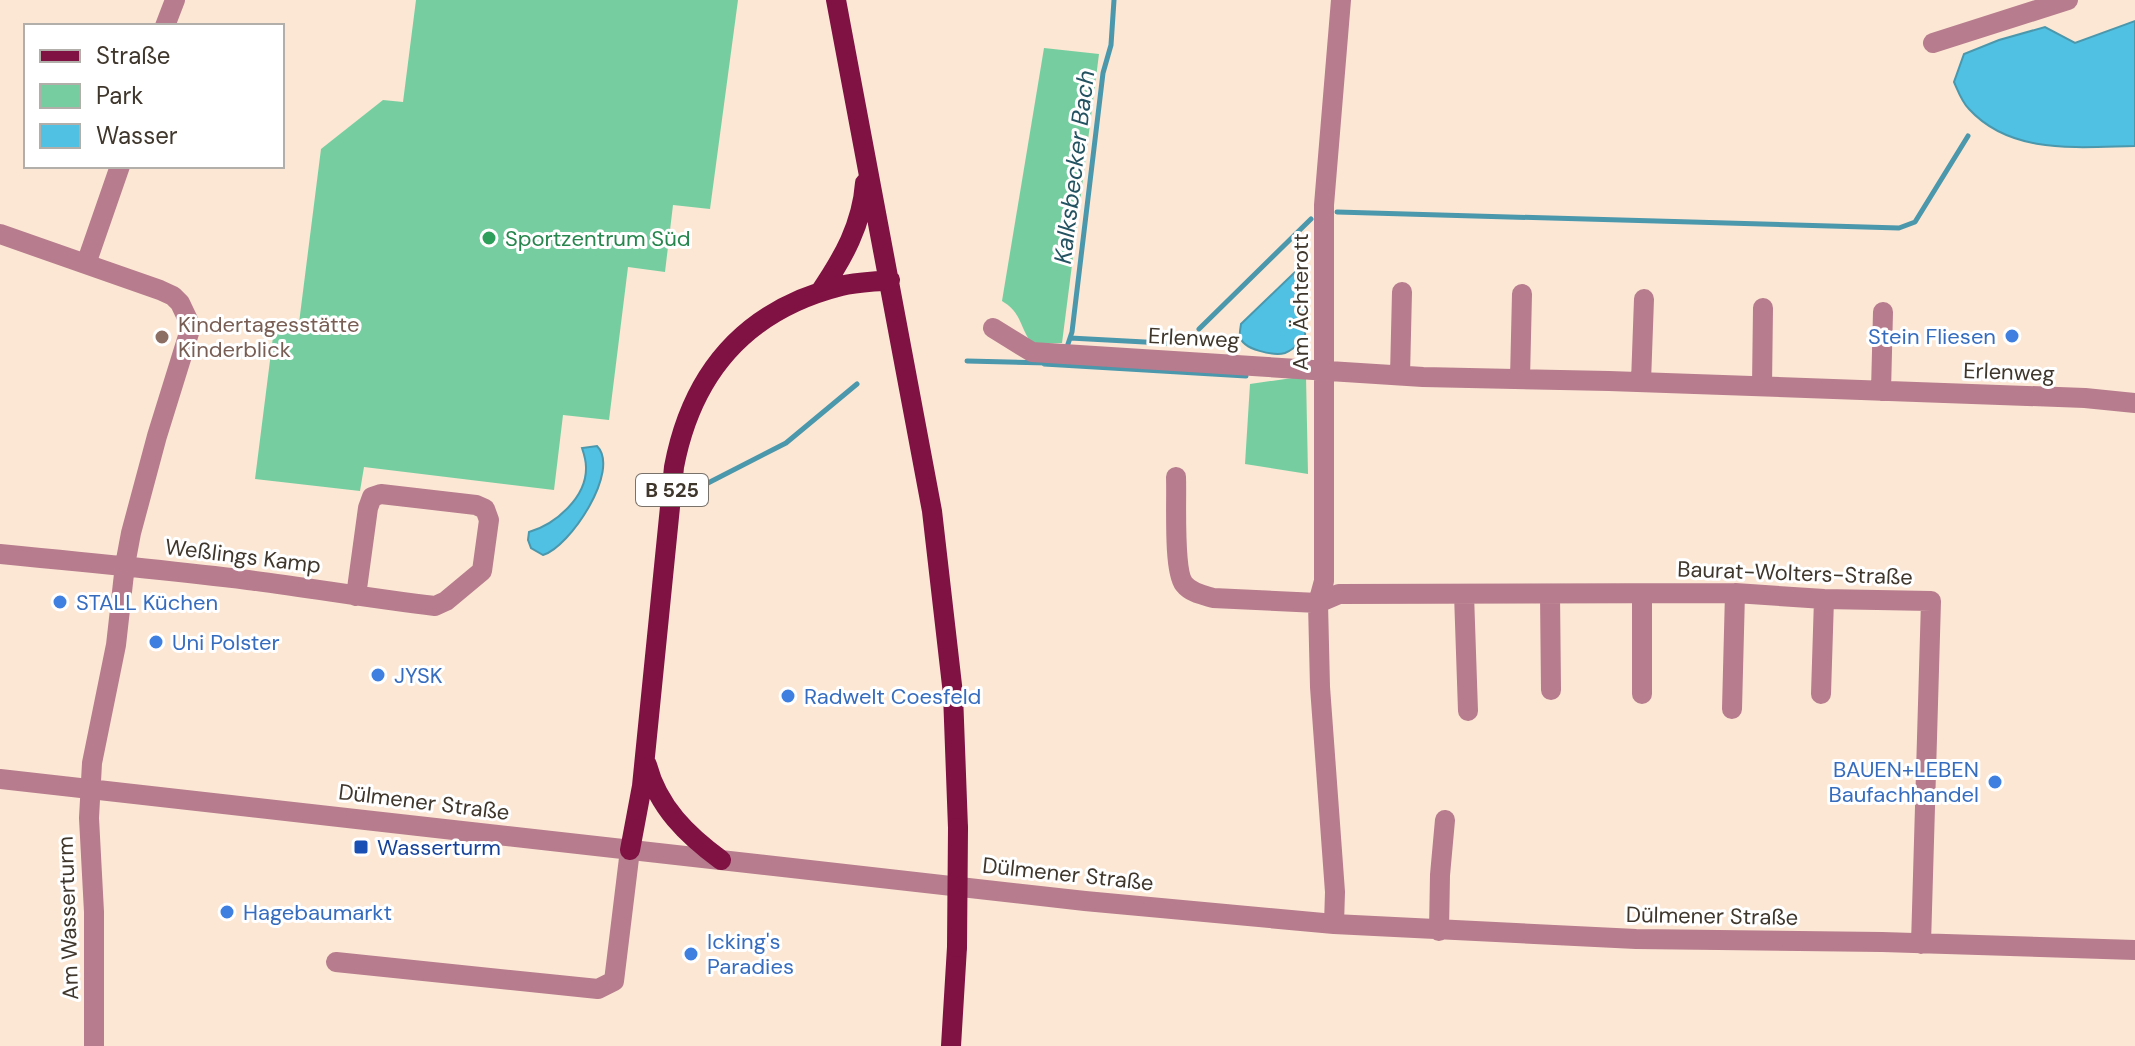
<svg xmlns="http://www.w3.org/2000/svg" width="2135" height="1046" font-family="'DM Sans',sans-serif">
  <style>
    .green { fill: #76cea0 }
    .water { fill: #50c0e3; stroke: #4b97ac; stroke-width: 2 }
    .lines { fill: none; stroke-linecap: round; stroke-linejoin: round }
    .stream { stroke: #4b97ac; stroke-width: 5 }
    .minor { stroke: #b77c8d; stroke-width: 20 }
    .major { stroke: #7f1143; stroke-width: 20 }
    .major-bridge { stroke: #7f1143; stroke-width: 20 }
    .leisure-dot { fill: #2e9e5b; stroke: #fff; stroke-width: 3 }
    .shop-dot { fill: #3f7fe0; stroke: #fff; stroke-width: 3 }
    .education-dot { fill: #8d6e63; stroke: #fff; stroke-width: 3 }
    .transit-dot { fill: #1a4fb4; stroke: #fff; stroke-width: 3 }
    .labels { text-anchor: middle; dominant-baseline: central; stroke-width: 6; stroke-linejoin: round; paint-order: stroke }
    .shield { fill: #fff; stroke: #79726b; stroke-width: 2 }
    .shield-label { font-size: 20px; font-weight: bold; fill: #3f362c }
    .leisure-label { font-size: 22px; fill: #27864d; stroke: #fff; text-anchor: start }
    .street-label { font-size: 22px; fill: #3f362c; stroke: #fff }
    .education-label { font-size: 22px; fill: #785e54; stroke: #fff; text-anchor: start }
    .shop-label { font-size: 22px; fill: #366cbe; stroke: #fff; text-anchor: start }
    .transit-label { font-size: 22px; fill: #164399; stroke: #fff; text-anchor: start }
    .water-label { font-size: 24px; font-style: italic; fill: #235261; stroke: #fff }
  </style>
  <rect width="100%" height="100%" fill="#fbe7d4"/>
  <!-- green -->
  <path class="green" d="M416,0H738L710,209L673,205L665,272L628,267L609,420L563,415L554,490L364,467L360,491L255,479L275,321L299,323L321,149L383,100L403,102Z
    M1044,48L1099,54L1062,343L1032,344C1019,326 1022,313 1002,301Z
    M1306,376L1308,474L1245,464L1250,384Z"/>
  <!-- water -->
  <path class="water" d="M2135,21V146C2078,147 2011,155 1969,109C1962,102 1958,91 1954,82L1964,54L1999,40L2045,27L2075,43Z
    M1295,272C1311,285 1305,318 1305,337C1299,343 1294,350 1285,353C1275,356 1242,350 1240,336C1239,335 1241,325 1241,324Z
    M597,446C621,470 570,547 543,555L531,548L528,540L529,532C556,524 587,497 586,467C586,461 584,454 582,448Z"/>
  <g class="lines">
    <!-- stream -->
    <path class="stream" d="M1337,212L1899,228L1915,222L1968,136
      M1199,329L1311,219
      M1070,338L1182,344L1189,340
      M1068,344L1072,332L1103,73L1111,45L1114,0
      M967,361L1048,363
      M1044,364L1246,376
      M708,483L786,443L857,384"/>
    <!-- minor -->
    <path class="minor" d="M165,26L175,0
      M1933,43L2068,0
      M0,234L160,290L173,296L180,303L189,322V333L157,436L131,533L125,565L116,645L92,763L89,818L94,912V1046
      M86,264L120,166
      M993,328L1032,352L1423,377L1609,381L2085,398L2135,403
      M1400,375L1402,292
      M1520,379L1522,294
      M1641,382L1644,299
      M1762,386L1763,308
      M1881,391L1883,312
      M1176,477C1177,499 1173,570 1184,584C1191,593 1203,595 1213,598L1318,603L1339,594L1735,593L1824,599L1931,601L1921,944
      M0,554C83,562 166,570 248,580C311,588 373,599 435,606L446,601L482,571L489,520L485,509L476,505L381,494L372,497L368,508L356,596
      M1464,594L1468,711
      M1550,594L1551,690
      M1642,694V594
      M1821,694L1824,599
      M1732,709L1735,593
      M0,779L1085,901L1334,924L1636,939L1882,942L2135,950
      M1334,924L1335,892L1320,687L1318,603L1324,581V205L1341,0
      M1439,931L1440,875L1445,820
      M336,962L598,989L614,981L630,850"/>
    <!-- major -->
    <path class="major" d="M836,0L932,511L953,694L958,828
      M820,292C843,258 862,225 865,183
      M647,765C658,807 687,835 721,860
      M630,850L642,786L674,467C692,372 746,310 841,286C857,282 874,282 890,280
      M951,1046L957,947"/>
    <!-- major-bridge -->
    <path class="major-bridge" d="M957,947L958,828"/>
  </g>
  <!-- markers -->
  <circle class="leisure-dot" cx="489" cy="238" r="8"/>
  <g class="shop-dot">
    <circle cx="2012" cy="336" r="8"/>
    <circle cx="60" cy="602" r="8"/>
    <circle cx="156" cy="642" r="8"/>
    <circle cx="378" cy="675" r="8"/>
    <circle cx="788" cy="696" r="8"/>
    <circle cx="1995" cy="782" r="8"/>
    <circle cx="227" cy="912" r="8"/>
    <circle cx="691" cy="954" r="8"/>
  </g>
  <circle class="education-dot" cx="162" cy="337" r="8"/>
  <rect class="transit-dot" x="353" y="839" width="16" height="16" rx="4"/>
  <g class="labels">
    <!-- shield labels -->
    <rect class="shield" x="636" y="474" width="72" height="32" rx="6"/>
    <g class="shield-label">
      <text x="672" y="490">B 525</text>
    </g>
    <!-- leisure labels -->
    <g class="leisure-label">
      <text x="505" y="238">Sportzentrum Süd</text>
    </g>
    <!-- street labels -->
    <g class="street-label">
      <text transform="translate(1300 302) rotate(-90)">Am Ächterott</text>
      <text transform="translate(1194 338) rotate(3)">Erlenweg</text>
      <text transform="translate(2009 372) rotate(2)">Erlenweg</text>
      <text transform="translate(243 556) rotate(7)">Weßlings Kamp</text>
      <text transform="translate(1795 573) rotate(2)">Baurat-Wolters-Straße</text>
      <text transform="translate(424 802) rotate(7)">Dülmener Straße</text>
      <text transform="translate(1068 874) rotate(6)">Dülmener Straße</text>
      <text transform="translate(1712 916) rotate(1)">Dülmener Straße</text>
      <text transform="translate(68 918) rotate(-92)">Am Wasserturm</text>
    </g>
    <!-- education labels -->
    <g class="education-label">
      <text x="178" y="324">Kindertagesstätte<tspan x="178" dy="25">Kinderblick</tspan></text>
    </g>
    <!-- shop labels -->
    <g class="shop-label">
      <text x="1996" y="336" text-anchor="end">Stein Fliesen</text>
      <text x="76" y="602">STALL Küchen</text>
      <text x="172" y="642">Uni Polster</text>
      <text x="394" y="675">JYSK</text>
      <text x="804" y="696">Radwelt Coesfeld</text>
      <text x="1979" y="769" text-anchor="end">BAUEN+LEBEN<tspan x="1979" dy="25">Baufachhandel</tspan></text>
      <text x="243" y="912">Hagebaumarkt</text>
      <text x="707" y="941">Icking's<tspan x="707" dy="25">Paradies</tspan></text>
    </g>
    <!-- transit labels -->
    <g class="transit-label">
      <text x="377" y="847">Wasserturm</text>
    </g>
    <!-- water labels -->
    <g class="water-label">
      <text transform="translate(1074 167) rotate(-83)">Kalksbecker Bach</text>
    </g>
  </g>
  <!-- legend -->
  <rect x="24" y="24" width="260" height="144" fill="#ffffff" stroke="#b2afab" stroke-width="2"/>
  <rect x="40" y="50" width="40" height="12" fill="#7f1143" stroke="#b2afab" stroke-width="2"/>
  <text x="96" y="64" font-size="24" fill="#3f362c">Straße</text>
  <rect x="40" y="84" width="40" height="24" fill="#76cea0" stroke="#b2afab" stroke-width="2"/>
  <text x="96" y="104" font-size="24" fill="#3f362c">Park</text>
  <rect x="40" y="124" width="40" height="24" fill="#50c0e3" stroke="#b2afab" stroke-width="2"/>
  <text x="96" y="144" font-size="24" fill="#3f362c">Wasser</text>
</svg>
